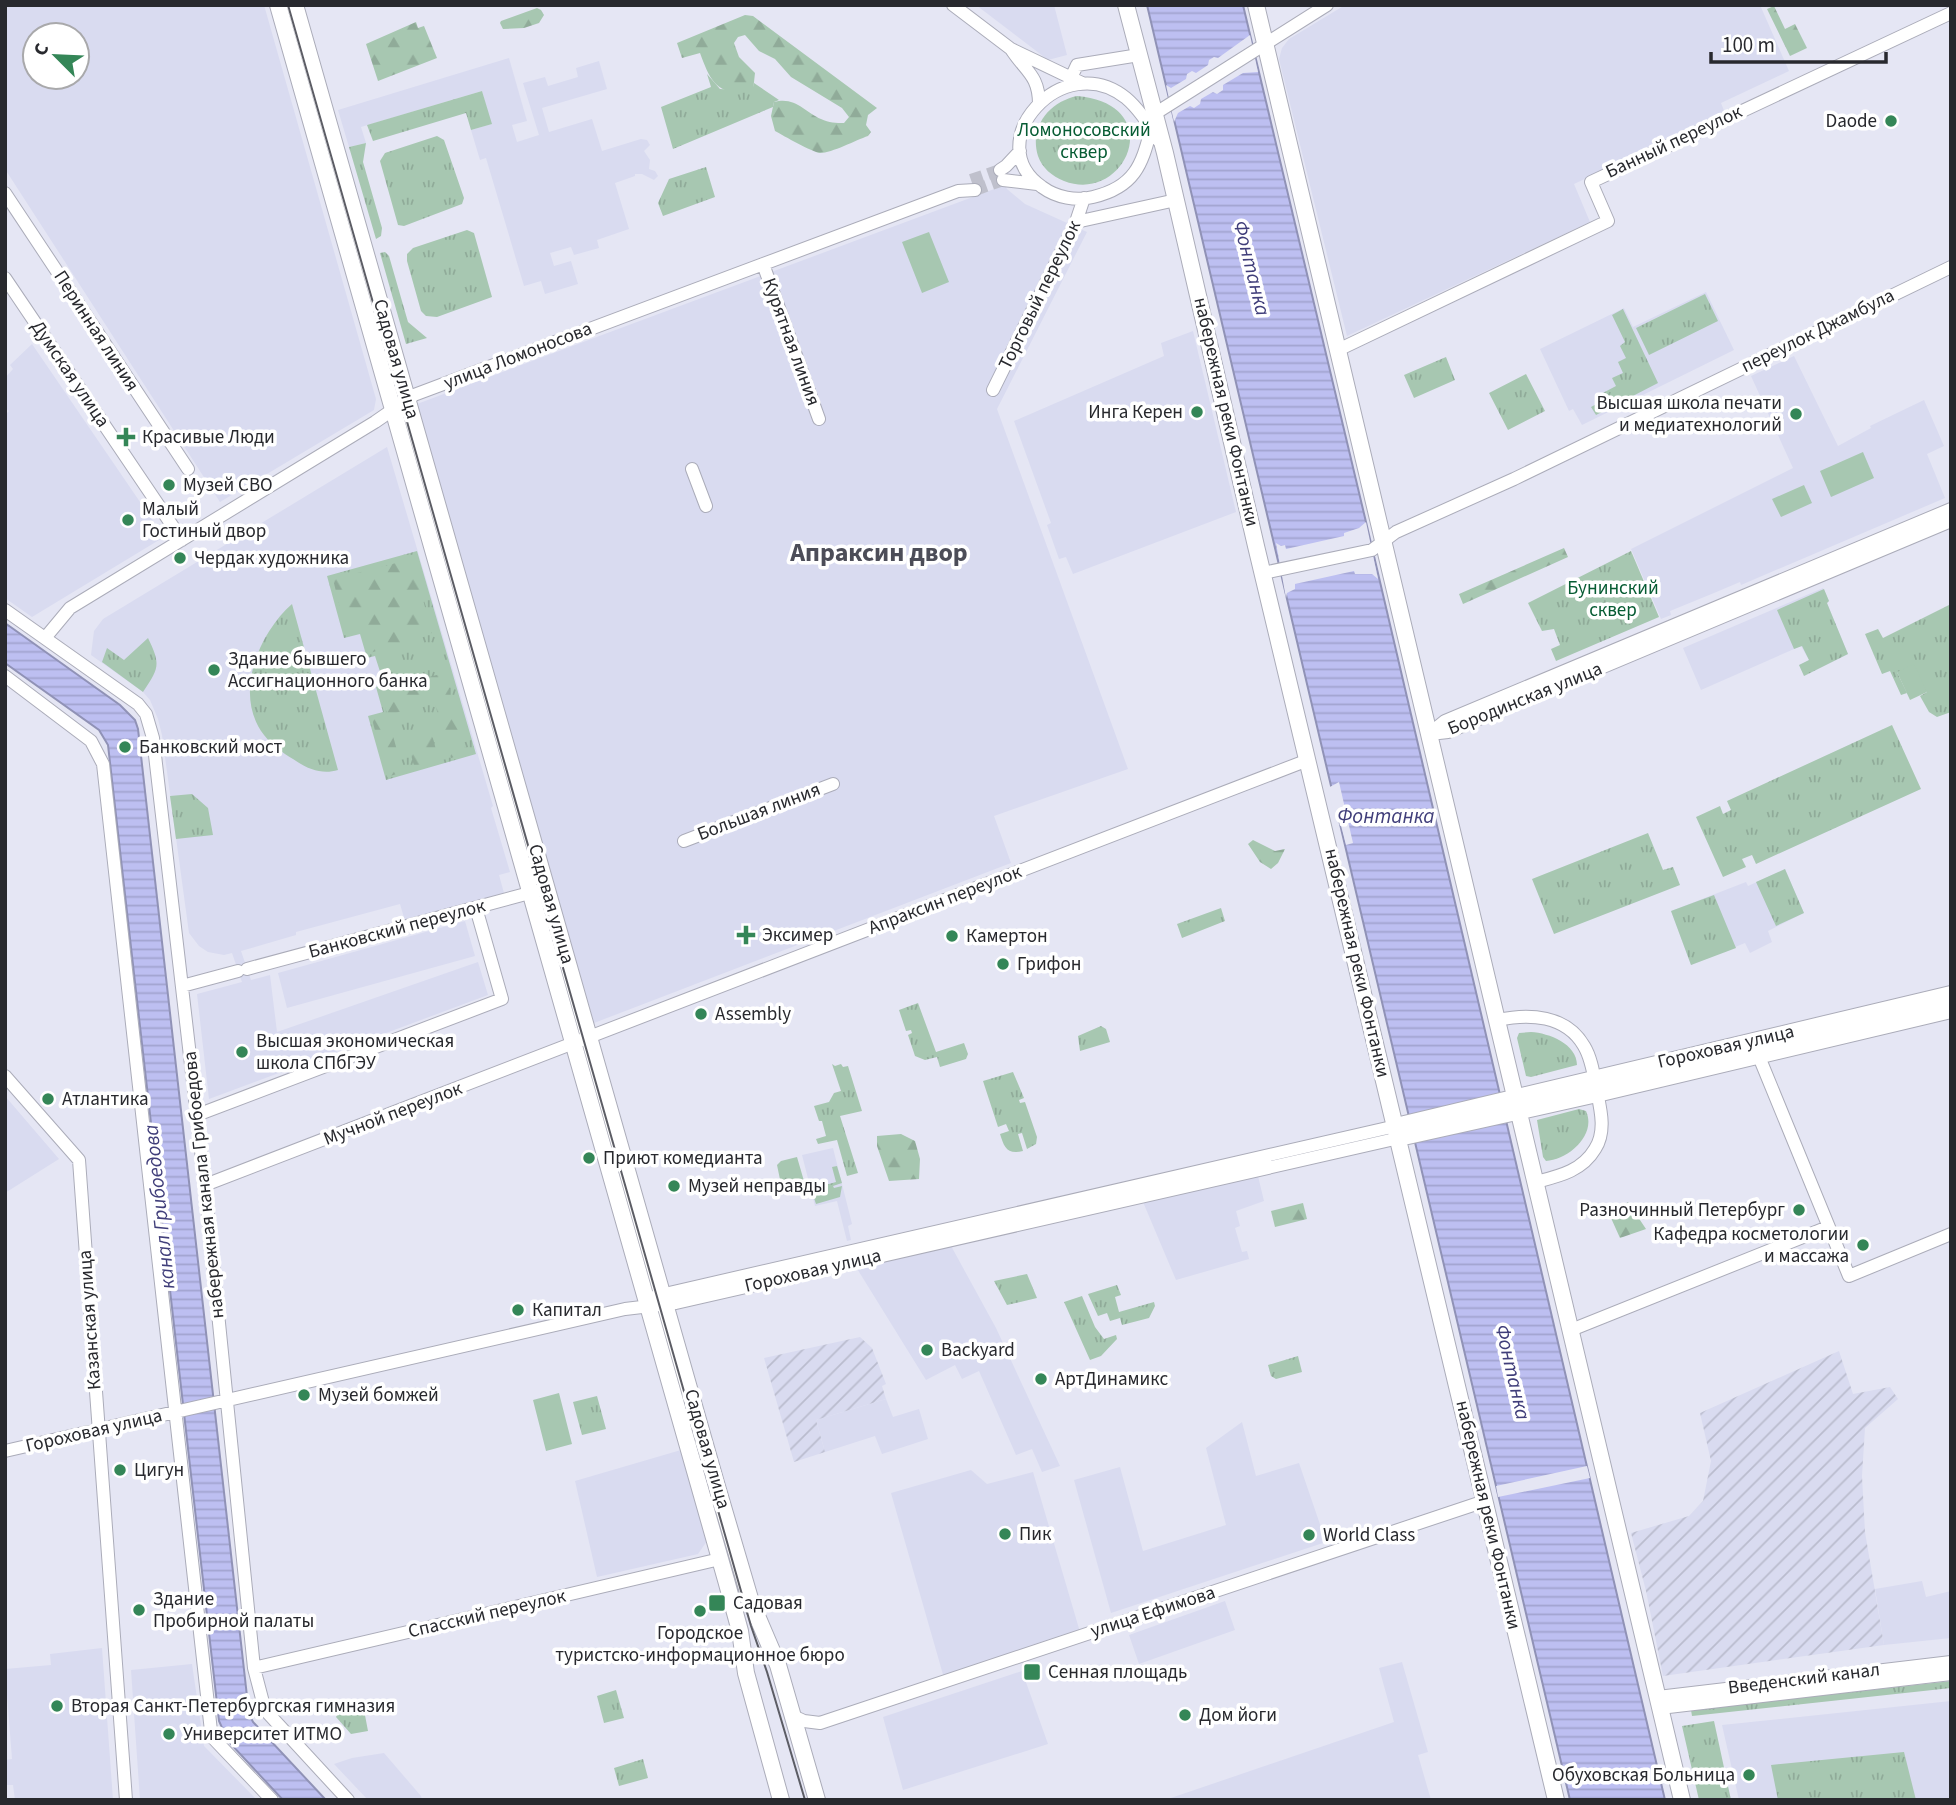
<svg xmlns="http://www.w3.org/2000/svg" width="1956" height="1805" font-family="'Source Sans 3',sans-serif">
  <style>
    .built { fill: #d9dbf0; fill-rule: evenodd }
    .industrial { fill: url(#industrial-furrows) }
    .grass { fill: url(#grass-tufts) }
    .forest { fill: url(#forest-firs) }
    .garden { fill: #a7c7b1 }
    .water { fill: url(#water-rules); stroke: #9092b6; stroke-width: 2 }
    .pier { fill: #e5e6f4 }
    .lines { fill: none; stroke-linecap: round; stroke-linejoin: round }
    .minor-tunnel { stroke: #bfc0cc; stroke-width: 12; stroke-dasharray: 12 6; stroke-linecap: butt }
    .minor-casing { stroke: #abacb9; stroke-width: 14 }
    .major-casing { stroke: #abacb9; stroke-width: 18 }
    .minor { stroke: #fff; stroke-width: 12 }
    .major { stroke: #fff; stroke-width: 16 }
    .tram { stroke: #5c5d65; stroke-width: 2 }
    .poi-dot { fill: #348657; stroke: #fff; stroke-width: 2.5 }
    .labels { text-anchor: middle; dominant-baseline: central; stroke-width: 7; stroke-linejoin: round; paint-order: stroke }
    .poi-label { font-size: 19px; fill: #28292e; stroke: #fff; text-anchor: start }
    .park-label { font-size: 19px; fill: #075c34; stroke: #fff }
    .street-label { font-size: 19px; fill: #28292e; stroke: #fff }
    .water-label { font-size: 21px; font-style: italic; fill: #403e7a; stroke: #fff }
    .district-label { font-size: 26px; font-weight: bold; fill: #4c4d58; stroke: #fff }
  </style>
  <defs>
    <pattern id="industrial-furrows" width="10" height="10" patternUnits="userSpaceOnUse" patternTransform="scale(1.75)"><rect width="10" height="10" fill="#d9dbf0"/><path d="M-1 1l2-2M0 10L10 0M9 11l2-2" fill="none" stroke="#babcce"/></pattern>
    <pattern id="grass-tufts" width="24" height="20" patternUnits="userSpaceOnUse" patternTransform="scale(1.75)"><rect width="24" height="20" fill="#a7c7b1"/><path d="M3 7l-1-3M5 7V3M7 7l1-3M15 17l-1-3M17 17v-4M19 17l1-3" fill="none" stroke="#90ab99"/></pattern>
    <pattern id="forest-firs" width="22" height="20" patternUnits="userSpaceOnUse" patternTransform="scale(1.75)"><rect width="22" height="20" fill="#a7c7b1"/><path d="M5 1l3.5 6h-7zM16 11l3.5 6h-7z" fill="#90ab99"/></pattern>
    <pattern id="water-rules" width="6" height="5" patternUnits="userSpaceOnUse" patternTransform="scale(1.75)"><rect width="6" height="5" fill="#bdbff1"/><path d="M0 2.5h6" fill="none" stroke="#a2a4cf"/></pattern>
  </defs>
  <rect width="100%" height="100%" fill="#e5e6f4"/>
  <!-- built -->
  <path class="built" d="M5,5H264L376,399L374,410L220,502L5,169ZM35,35H77V77H35Z
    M976,5H1054L1067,55L1048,60Z
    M1345,5H1760L1789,71L1721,103L1725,113L1574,184L1590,222L1347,336L1279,59L1282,48L1289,39Z
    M509,58L527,121L512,125L517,142L539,135L523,83L545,77L548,86L578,77L576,68L599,61L607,89L542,108L549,132L592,119L602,151L641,139L647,140L650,145L644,151L650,160L649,169L655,171L658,176L654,180L642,174H635V176L615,183L629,229L597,240L599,248L574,255L571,247L550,253L554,266L571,261L578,284L545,294L541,281L524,286L486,158L480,160L471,130L491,124L482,91L361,127L366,143L349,147L338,110Z
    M1005,185L1007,189L1025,204L1087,232L997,409L1128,769L994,816L1011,863L594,1023L417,404Z
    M1706,292L1734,350L1582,425L1573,409L1569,411L1540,349L1624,308L1633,327Z
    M1193,331L1236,512L1073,574L1066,557L1059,559L1047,525L1051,523L1014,421L1164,356L1161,343Z
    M32,344L164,537L32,617L5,598V415L9,411L5,408V378L13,369L10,365Z
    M1794,356L1838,446L1871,428L1870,426L1924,400L1944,446L1927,454L1945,498L1741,585L1740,582L1714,593L1670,611L1671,615L1661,619L1631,549L1793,468L1751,376Z
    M387,447L493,806L491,808L510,872L499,875L504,893L405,921L400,904L296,932V935L241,951L251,980L270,975L277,1032L478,962L488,995L209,1099L197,994L242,982L232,953L224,955L208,952L199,946L189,933L162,735L158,719L150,700L143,692L91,655L94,631L103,619Z
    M1823,588L1829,601L1827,603L1848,654L1804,676L1799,665L1809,660L1801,646L1701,690L1683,648Z
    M1785,869L1804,913L1768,931L1772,942L1750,953L1745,943L1691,965L1671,911L1746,882L1748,886Z
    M465,921L475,956L287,1008L278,973Z
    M5,1096L59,1159L5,1193Z
    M833,1148L852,1224L848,1226L851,1240L847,1241L837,1201L815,1206L802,1155Z
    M1258,1176L1264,1201L1236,1211L1240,1226L1235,1228L1242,1252L1247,1251L1249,1259L1176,1280L1143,1202Z
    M950,1244L996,1328L1060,1466L1042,1472L1032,1449L1016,1455L979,1371L962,1379L955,1365L926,1380L856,1267Z
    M886,1399L893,1417L919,1409L928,1439L882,1454L875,1436L825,1452L816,1420Z
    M1242,1422L1256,1476L1299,1463L1326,1542L1111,1613L1074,1480L1120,1467L1143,1551L1226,1525L1206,1448Z
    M681,1450L707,1541L698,1554L597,1577L575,1481Z
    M971,1470L987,1484L1033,1472L1080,1632L944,1678L891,1493Z
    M1922,1581L1926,1597L1951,1591V1638L1884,1645L1875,1589Z
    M1225,1601L1235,1630L1139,1664L1129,1635Z
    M102,1648L113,1800H15L13,1785H5V1760L12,1759L5,1669L51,1665L50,1654Z
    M1402,1662L1428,1752L1418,1755L1431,1800H1165L1394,1722L1379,1668Z
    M192,1664L204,1746L257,1800H140L131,1670Z
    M1022,1671L1048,1744L903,1790L883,1717Z
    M1951,1701V1800H1739L1722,1725Z
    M384,1753L421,1796L422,1800H368L334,1764L352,1758Z"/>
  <!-- industrial -->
  <path class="industrial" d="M860,1337L872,1348L886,1384L882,1386L886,1399L816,1420L825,1452L794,1462L764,1358Z
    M1839,1351L1853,1394L1890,1387L1898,1399L1865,1428L1862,1476L1865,1532L1884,1645L1663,1676L1646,1591L1631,1533L1689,1516L1703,1501L1711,1461L1700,1413Z"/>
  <!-- grass -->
  <path class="grass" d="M707,74L720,89L752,91L754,83L779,100L774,102L773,107L673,149L661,107L711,87Z
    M482,91L492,124L471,130L466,113L373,141L367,125Z
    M1077,96C1169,104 1126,205 1064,181C1052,176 1042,168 1038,156C1029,127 1049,102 1077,96Z
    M437,136L444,140L464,198L462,204L404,226L398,225L380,161L385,153Z
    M366,143L363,162L382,228L381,236L376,239L349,147Z
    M706,167L715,197L663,216L658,203L669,179Z
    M467,230L474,233L492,297L437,317L426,316L421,311L407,261V254L413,248Z
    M385,252L389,256L408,322L427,338L406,344L380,253Z
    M1705,294L1718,321L1649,355L1636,328Z
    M1623,309L1658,383L1596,415L1591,407L1602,401L1599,395L1616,386L1612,378L1623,373L1618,362L1626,358L1620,346L1625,342L1612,315Z
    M1446,357L1455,380L1414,398L1404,375Z
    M1526,374L1545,411L1508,430L1489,393Z
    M417,551L476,754L386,780L368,716L383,712L376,687L384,684L375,656L367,658L360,634L344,638L327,576Z
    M1631,551L1659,617L1556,661L1551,649L1560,645L1554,629L1542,631L1528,603Z
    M1824,589L1829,601L1827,603L1848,654L1804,676L1799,665L1809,660L1802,646L1794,649L1777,610Z
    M292,604L338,770C322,775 307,769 293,759C283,753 272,745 264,735C233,695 258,634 292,604Z
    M1951,604V712L1937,717L1929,712L1920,696L1927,692L1897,672L1907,693L1901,695L1890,671L1882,674L1865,634L1878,629L1883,638Z
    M148,638C161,665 159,668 143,692L102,662L107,648L124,660Z
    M1892,725L1921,789L1756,864L1752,855L1742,859L1746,867L1723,877L1696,817L1720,806L1723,814L1731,810L1727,801Z
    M192,794L208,808L213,835L176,839L170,796Z
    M1648,833L1663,870L1673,867L1680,885L1554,934L1532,879Z
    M1785,869L1804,913L1776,926L1756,882Z
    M1714,895L1736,948L1691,965L1671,911Z
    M1221,908L1225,921L1182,938L1177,924Z
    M918,1003L936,1052L964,1043L968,1054L966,1059L940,1067L937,1057L925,1060L915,1056L908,1035L912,1033L911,1030L906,1031L899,1010Z
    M1101,1026L1106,1029L1110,1042L1080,1051L1078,1036Z
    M1531,1032C1549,1033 1577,1044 1577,1065L1531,1077L1526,1076L1517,1038L1519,1033Z
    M832,1064L835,1066L841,1064L843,1067L848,1066L862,1111L840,1116L858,1173L847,1176L837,1140L818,1144L816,1139L826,1136L822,1121H819L814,1106L829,1102L834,1093L841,1091Z
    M1013,1072L1024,1098L1019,1100L1020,1103L1025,1102L1037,1137L1036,1144L1027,1149L1022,1133L1018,1134L1023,1151C1007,1155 1004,1147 1000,1134L1009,1131L1006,1124L998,1127L983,1081Z
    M1579,1109L1586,1111C1597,1135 1568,1160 1546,1161L1543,1157L1537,1120Z
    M797,1157L806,1188L783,1194L777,1165L781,1161Z
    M837,1166L842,1183L833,1186L834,1188L842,1186L840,1197L816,1204L811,1189L836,1182L832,1167Z
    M1027,1274L1037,1298L1007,1305L994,1281Z
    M1117,1285L1121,1295L1115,1297L1119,1312L1154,1302L1155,1306L1149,1318L1122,1325L1120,1318L1110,1321L1107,1313L1098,1316L1088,1294Z
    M1082,1296L1095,1327L1104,1339L1116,1335L1117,1339L1101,1356L1090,1360L1064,1302Z
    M1298,1356L1302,1372L1276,1379L1271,1376L1268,1365Z
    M597,1396L606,1429L582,1435L573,1402Z
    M1951,1681V1688L1692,1716L1691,1710Z
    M616,1690L624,1718L604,1723L597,1696Z
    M358,1707L359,1711L364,1710L368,1731L351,1734L336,1717L339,1711Z
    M1714,1721L1731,1800H1699L1682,1726Z
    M1904,1752L1916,1800H1778L1771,1765Z
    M643,1759L648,1778L619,1786L614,1768Z"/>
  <!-- forest -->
  <path class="forest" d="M1774,6L1785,29L1795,24L1807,48L1790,56L1767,9Z
    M537,8L541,10L544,15L539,23L524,28L503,29L500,23L501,21Z
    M745,15L753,16L877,108L868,115L866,125L871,132L868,136C856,140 832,153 820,153C812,152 784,136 775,131L771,116L774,102C795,96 805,112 821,119C829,123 836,123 844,123L849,117L842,108L791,77L775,59L759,51L745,35L738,37L734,43L739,57L755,73L753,91C718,97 711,83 700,53L682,58L677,43Z
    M416,22L418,28L424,26L437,58L378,81L366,44Z
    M1564,548L1568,557L1463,604L1459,594Z
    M412,559L432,633L370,653L363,629L346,634L333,579Z
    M444,673L467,753L451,758L434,701L396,713L400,733L393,736L403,772L387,777L372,719L387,714L381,690Z
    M432,734L439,762L415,769L407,741Z
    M1253,840L1275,851L1285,849L1278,863L1271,869L1260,862L1248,844Z
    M901,1134L915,1141L920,1159L919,1179L889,1181L877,1146V1136Z
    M1628,1202L1646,1229L1620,1238L1611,1218Z
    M1303,1203L1307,1219L1275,1227L1271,1211Z"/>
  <!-- garden -->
  <path class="garden" d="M929,232L949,282L922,293L902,242Z
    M1863,452L1874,478L1831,497L1820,471Z
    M1804,485L1812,503L1781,517L1772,499Z
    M1914,664L1927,692L1910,700L1897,672Z
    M559,1393L572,1444L546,1451L533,1400Z"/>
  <!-- water -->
  <path class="water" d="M1147,5H1243L1366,522L1665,1800H1570Z
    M5,623L120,705L135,720L138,729L249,1714L253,1722L326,1800H283L228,1741L219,1721L108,745L99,730L5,663Z"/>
  <!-- pier -->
  <path class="pier" d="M1250,35L1258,72L1243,73L1223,85V90L1217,94L1213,92L1201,99L1200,104L1194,108L1190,106L1178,113L1174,122L1166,85L1171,88L1186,79L1187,74L1192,71L1196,73L1208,65L1209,60L1214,57L1218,58Z
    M1366,522L1378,579L1372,574H1355L1354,571L1295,584V589L1287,593L1286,598L1276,543L1281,546L1285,545L1286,549L1344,536V533L1359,528Z
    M1339,782L1353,843L1346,845L1338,814L1334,815L1328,788Z
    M1587,1466L1590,1478L1498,1497L1496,1486Z"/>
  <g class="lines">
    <!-- minor-tunnel -->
    <path class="minor-tunnel" d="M971,180L1000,170
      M975,190L1003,180"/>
    <defs>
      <path id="minor" d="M953,5L1011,49L1082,83
        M1011,49C1025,71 1039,75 1039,104
        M1071,78L1077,65L1139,55
        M1158,140C1150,126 1139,109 1126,98C1063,47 978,143 1042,187C1057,198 1076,201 1093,197C1144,185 1143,153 1156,113L1327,5
        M1000,170L1006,166L1020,151
        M1003,180L1037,184
        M5,193L188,469
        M1076,222L1176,200
        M763,264L819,419
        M5,278L182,540
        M1340,349L1608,221L1591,182L1951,13
        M993,390L1076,222L1084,198
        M692,469L706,506
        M1263,573L1372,550L1396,532L1514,479L1951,267
        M5,610L138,704L146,714L153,738L205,1185L254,1668L265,1710L348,1800
        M45,638L70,608L375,422L414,395L958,191L975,190
        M5,676L91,741L103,764L211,1731L214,1739L272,1800
        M1429,734L1445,721L1951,509
        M1430,734L1448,732L1951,521
        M684,841L833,784
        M247,969L537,891
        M182,986L238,971
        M1498,1020C1529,1013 1566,1015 1584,1046C1592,1059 1594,1077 1597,1092C1601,1111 1606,1132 1595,1149C1582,1171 1559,1176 1536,1182
        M1755,1047L1849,1276L1951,1234
        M5,1076L79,1160L126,1800
        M197,1115L502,999L476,908
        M205,1185L1308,760
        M656,1296L1396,1126
        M1571,1330L1828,1227
        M5,1451L625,1309L676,1303L1399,1138
        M254,1668L720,1559
        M1658,1697L1951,1662
        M1660,1708L1951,1674
        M793,1716L804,1721L820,1723L1485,1501"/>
      <path id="major" d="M278,5L726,1580L740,1631L746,1673L781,1800
        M295,5L716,1483L751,1602L778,1665L817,1800
        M1126,5L1165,153L1256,546L1556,1800
        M1256,5L1682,1800
        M1396,1126L1951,994
        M1399,1138L1597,1094L1951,1010"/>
    </defs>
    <!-- minor casing -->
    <use href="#minor" class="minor-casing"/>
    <!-- major casing -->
    <use href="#major" class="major-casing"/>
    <!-- minor -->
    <use href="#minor" class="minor"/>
    <!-- major -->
    <use href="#major" class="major"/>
    <!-- tram -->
    <path class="tram" d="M288,5L751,1626L767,1672L805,1800"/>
  </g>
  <!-- markers -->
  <g class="poi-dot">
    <circle cx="1891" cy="121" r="7"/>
    <circle cx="1197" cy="412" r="7"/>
    <circle cx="1796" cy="414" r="7"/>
    <path d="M122.5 426.5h7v7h7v7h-7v7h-7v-7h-7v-7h7z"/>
    <circle cx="169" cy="485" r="7"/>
    <circle cx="128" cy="520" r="7"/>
    <circle cx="180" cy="558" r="7"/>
    <circle cx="214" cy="670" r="7"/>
    <circle cx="125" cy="747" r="7"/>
    <path d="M742.5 924.5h7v7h7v7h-7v7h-7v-7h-7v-7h7z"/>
    <circle cx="952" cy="936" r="7"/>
    <circle cx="1003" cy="964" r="7"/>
    <circle cx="701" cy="1014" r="7"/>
    <circle cx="242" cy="1052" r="7"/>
    <circle cx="48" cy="1099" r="7"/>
    <circle cx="589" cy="1158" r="7"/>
    <circle cx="674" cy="1186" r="7"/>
    <circle cx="1799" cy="1210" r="7"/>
    <circle cx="1863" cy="1245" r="7"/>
    <circle cx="518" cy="1310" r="7"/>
    <circle cx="927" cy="1350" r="7"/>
    <circle cx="1041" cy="1379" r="7"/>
    <circle cx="304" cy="1395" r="7"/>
    <circle cx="120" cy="1470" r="7"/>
    <circle cx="1005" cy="1534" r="7"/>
    <circle cx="1309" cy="1535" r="7"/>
    <rect x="708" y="1594" width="18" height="18" rx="3.5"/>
    <circle cx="139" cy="1610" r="7"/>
    <circle cx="700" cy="1611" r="7"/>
    <rect x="1023" y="1663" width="18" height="18" rx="3.5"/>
    <circle cx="57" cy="1706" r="7"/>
    <circle cx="1185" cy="1715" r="7"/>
    <circle cx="169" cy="1734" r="7"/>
    <circle cx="1749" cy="1775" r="7"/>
  </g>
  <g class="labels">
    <!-- poi labels -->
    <g class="poi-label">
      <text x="1877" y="121" text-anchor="end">Daode</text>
      <text x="1782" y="403" text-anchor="end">Высшая школа печати<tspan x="1782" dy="22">и медиатехнологий</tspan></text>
      <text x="1183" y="412" text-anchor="end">Инга Керен</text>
      <text x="142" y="437">Красивые Люди</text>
      <text x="183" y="485">Музей СВО</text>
      <text x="142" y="509">Малый<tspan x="142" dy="22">Гостиный двор</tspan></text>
      <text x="194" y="558">Чердак художника</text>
      <text x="228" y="659">Здание бывшего<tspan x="228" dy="22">Ассигнационного банка</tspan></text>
      <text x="139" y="747">Банковский мост</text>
      <text x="762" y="935">Эксимер</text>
      <text x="966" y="936">Камертон</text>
      <text x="1017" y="964">Грифон</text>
      <text x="715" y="1014">Assembly</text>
      <text x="256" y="1041">Высшая экономическая<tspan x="256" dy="22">школа СПбГЭУ</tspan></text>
      <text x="62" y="1099">Атлантика</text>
      <text x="603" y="1158">Приют комедианта</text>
      <text x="688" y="1186">Музей неправды</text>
      <text x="1785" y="1210" text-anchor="end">Разночинный Петербург</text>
      <text x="1849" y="1234" text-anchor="end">Кафедра косметологии<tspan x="1849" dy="22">и массажа</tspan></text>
      <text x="532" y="1310">Капитал</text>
      <text x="941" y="1350">Backyard</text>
      <text x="1055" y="1379">АртДинамикс</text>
      <text x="318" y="1395">Музей бомжей</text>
      <text x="134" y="1470">Цигун</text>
      <text x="1019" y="1534">Пик</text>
      <text x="1323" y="1535">World Class</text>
      <text x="153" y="1599">Здание<tspan x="153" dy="22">Пробирной палаты</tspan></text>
      <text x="733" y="1603">Садовая</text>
      <text x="700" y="1633" text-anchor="middle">Городское<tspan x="700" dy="22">туристско-информационное бюро</tspan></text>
      <text x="1048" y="1672">Сенная площадь</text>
      <text x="71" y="1706">Вторая Санкт-Петербургская гимназия</text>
      <text x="1199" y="1715">Дом йоги</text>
      <text x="183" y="1734">Университет ИТМО</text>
      <text x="1735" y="1775" text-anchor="end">Обуховская Больница</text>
    </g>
    <!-- park labels -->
    <g class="park-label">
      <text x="1084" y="130">Ломоносовский<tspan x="1084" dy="22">сквер</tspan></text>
      <text x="1613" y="588">Бунинский<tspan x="1613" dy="22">сквер</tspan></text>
    </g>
    <!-- street labels -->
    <g class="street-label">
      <text transform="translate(1674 142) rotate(-25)">Банный переулок</text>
      <text transform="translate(1040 295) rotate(-64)">Торговый переулок</text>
      <text transform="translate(96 331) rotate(57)">Перинная линия</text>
      <text transform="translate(1818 331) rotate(-26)">переулок Джамбула</text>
      <text transform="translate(791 342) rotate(70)">Курятная линия</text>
      <text transform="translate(518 356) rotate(-21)">улица Ломоносова</text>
      <text transform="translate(396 359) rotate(74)">Садовая улица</text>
      <text transform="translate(70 374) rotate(56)">Думская улица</text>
      <text transform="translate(1226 412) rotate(77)">набережная реки Фонтанки</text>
      <text transform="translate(1525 699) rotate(-22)">Бородинская улица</text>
      <text transform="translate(759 812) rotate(-21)">Большая линия</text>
      <text transform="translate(945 900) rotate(-21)">Апраксин переулок</text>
      <text transform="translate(551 904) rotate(74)">Садовая улица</text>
      <text transform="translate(397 929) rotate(-15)">Банковский переулок</text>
      <text transform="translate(1357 963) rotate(77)">набережная реки Фонтанки</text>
      <text transform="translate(1726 1047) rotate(-13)">Гороховая улица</text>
      <text transform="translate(393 1114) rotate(-21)">Мучной переулок</text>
      <text transform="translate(204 1185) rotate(-96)">набережная канала Грибоедова</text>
      <text transform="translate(813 1271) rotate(-13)">Гороховая улица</text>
      <text transform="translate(90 1320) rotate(-94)">Казанская улица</text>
      <text transform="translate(94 1431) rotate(-13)">Гороховая улица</text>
      <text transform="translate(707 1449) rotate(74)">Садовая улица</text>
      <text transform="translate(1488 1515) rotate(77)">набережная реки Фонтанки</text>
      <text transform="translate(1153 1612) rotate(-18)">улица Ефимова</text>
      <text transform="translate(487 1614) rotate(-13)">Спасский переулок</text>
      <text transform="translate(1804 1679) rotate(-7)">Введенский канал</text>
    </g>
    <!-- water labels -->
    <g class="water-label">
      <text transform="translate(1252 268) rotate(76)">Фонтанка</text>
      <text x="1386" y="816">Фонтанка</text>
      <text transform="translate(159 1207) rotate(-96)">канал Грибоедова</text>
      <text transform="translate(1513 1372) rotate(77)">Фонтанка</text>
    </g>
    <!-- district labels -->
    <g class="district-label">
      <text x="879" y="552">Апраксин двор</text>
    </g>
  </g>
  <!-- border -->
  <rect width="1956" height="1805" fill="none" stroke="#28292e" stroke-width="14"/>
  <!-- north arrow -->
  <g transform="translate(56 56) rotate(294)"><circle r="33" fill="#ffffff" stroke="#a9a9ab" stroke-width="2"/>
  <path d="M0-5L12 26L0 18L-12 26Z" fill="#348657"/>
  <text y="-10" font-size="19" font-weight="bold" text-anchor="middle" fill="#28292e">С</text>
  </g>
  <!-- scale -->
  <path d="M1711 52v10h175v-10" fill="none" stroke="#28292e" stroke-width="3.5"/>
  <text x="1722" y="52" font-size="21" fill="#28292e" stroke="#ffffff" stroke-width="5" paint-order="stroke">100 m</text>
</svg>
